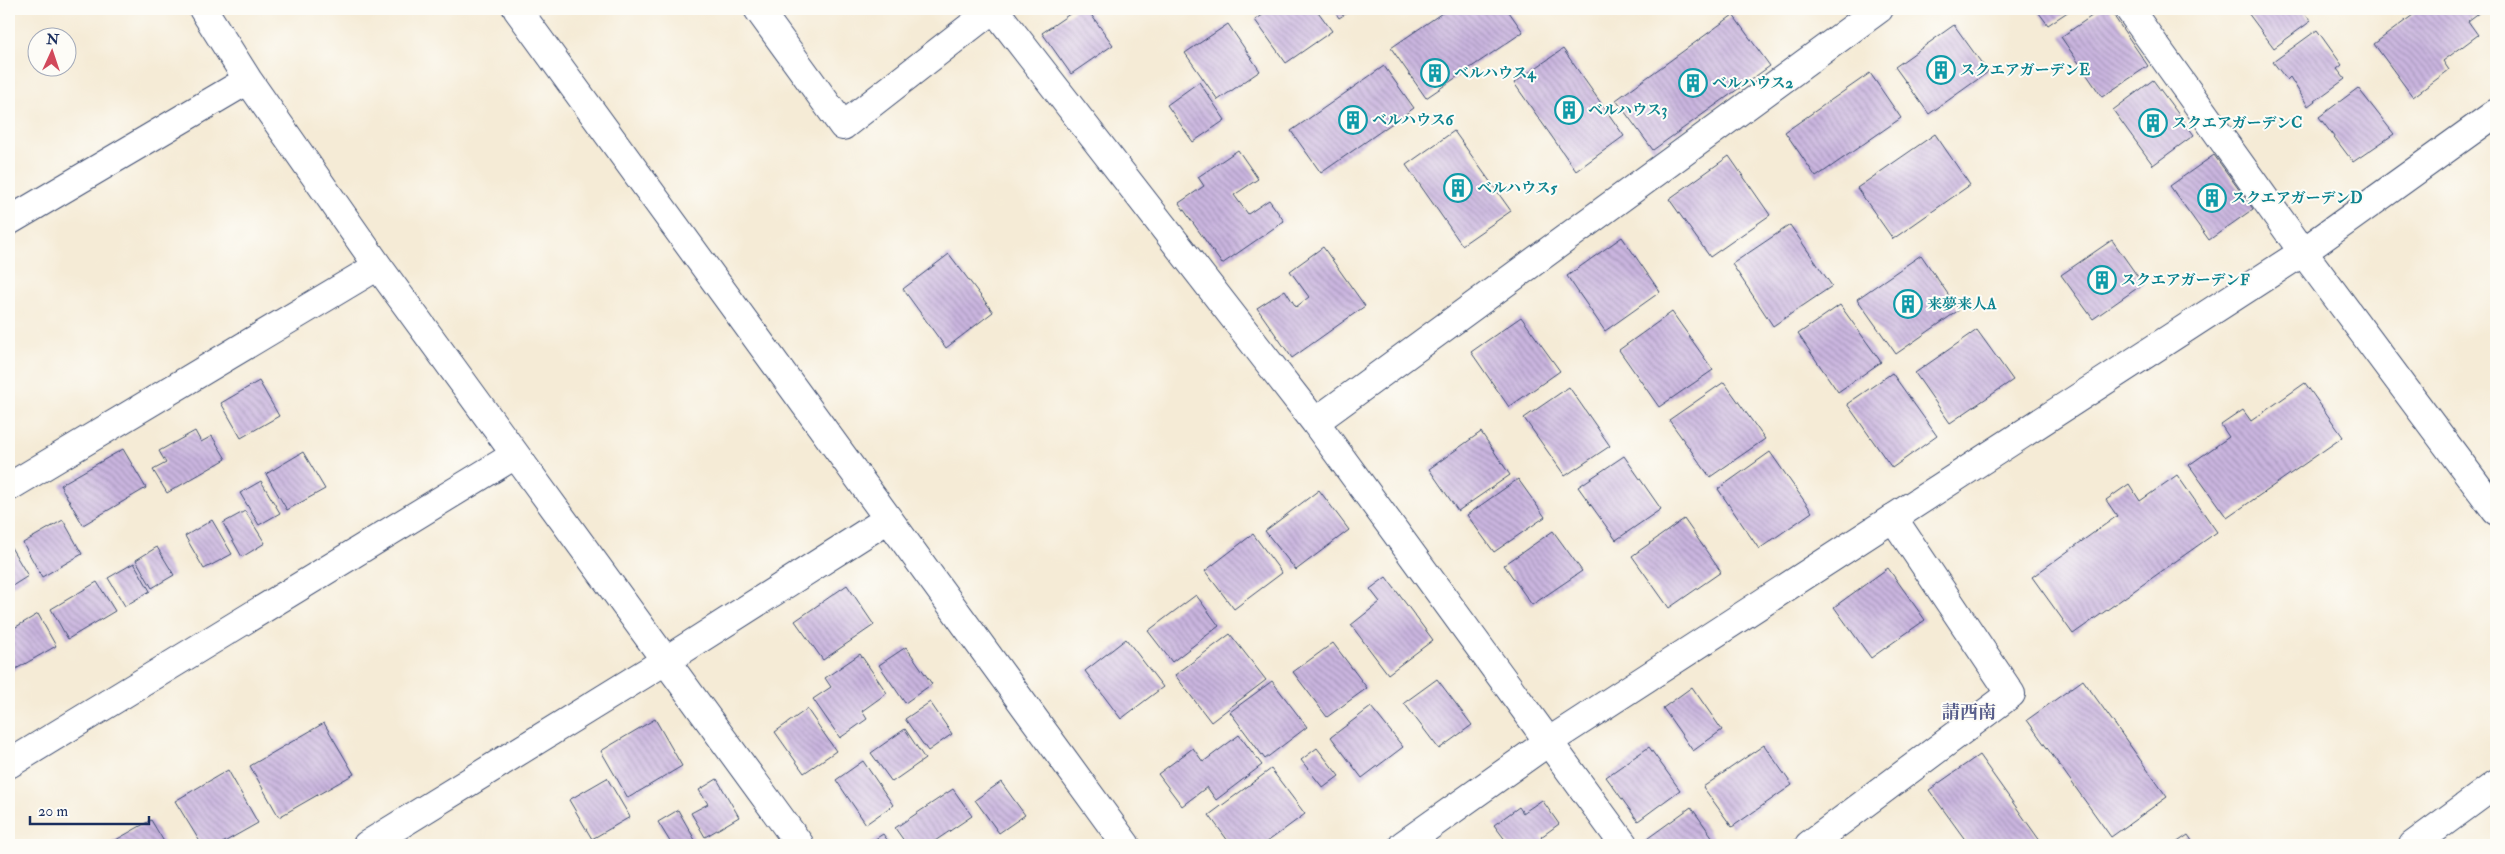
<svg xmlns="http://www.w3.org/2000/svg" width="2505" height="854" font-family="'IM FELL Double Pica','Noto Serif JP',serif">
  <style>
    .building { fill: url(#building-back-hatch) }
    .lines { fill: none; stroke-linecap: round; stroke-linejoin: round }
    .minor-casing { stroke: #3c4b70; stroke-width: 30 }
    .tertiary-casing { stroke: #3c4b70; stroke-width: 30 }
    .minor { stroke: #fff; stroke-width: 28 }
    .tertiary { stroke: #fff; stroke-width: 28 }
    .labels { text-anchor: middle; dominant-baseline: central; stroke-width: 4; stroke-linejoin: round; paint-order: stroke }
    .culture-label { font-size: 15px; font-weight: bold; fill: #0d838f; stroke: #fdfcf7; text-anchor: start }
    .quarter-label { font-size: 18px; font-weight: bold; fill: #585e8b; stroke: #fdfcf7 }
  </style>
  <defs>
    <pattern id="building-back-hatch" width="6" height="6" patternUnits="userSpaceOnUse" patternTransform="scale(1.25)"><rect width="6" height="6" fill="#cab5df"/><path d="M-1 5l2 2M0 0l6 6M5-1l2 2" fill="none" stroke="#a394b8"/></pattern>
  </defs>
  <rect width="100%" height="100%" fill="#fdfcf7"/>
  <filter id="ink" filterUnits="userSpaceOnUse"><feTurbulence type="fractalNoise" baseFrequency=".02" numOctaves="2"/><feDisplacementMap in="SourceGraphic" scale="10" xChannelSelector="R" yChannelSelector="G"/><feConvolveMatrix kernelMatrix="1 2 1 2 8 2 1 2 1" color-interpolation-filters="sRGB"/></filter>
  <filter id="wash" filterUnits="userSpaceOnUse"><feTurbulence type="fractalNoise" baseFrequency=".0096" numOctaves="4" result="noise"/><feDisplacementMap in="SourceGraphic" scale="20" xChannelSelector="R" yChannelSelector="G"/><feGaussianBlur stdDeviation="1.12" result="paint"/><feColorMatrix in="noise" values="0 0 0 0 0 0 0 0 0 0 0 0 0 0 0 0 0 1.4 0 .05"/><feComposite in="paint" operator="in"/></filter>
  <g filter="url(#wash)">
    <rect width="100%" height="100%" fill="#f5ebd6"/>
    <g id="blocks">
      <!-- building -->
      <path class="building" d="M1077,9H1087L1113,45L1071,74L1042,33Z
        M1272,9H1316L1332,31L1286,63L1255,20Z
        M1333,9H1353L1339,18Z
        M1448,9H1507L1523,32L1426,98L1391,48Z
        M2036,9H2072L2048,25Z
        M2102,9H2109L2148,66L2102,97L2061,37Z
        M2245,9H2301L2311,21L2274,48Z
        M2421,9H2484L2468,21L2478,35L2443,61L2449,70L2413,97L2374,44Z
        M1733,15L1770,66L1653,150L1616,100Z
        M1228,24L1260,71L1218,100L1185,53Z
        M1954,25L1988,72L1929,114L1895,67Z
        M2317,30L2342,65L2337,69L2345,79L2308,106L2290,77L2287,80L2273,62Z
        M1563,49L1624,136L1576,171L1514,83Z
        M1384,66L1414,108L1321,173L1291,131Z
        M1870,73L1901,118L1816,177L1785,132Z
        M2153,80L2194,135L2153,165L2113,110Z
        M1199,82L1225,120L1193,142L1167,105Z
        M2358,88L2394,134L2353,162L2319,117Z
        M1454,131L1511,211L1462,245L1406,165Z
        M1935,134L1970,185L1893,239L1857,188Z
        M1238,150L1258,179L1234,195L1248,214L1269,200L1284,221L1222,264L1179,203L1204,186L1198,177Z
        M2214,155L2253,209L2209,240L2170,186Z
        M1729,156L1770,215L1710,257L1669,199Z
        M1790,225L1832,286L1773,326L1732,264Z
        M1622,237L1660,292L1605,331L1567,276Z
        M2112,240L2143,284L2093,319L2061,275Z
        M1323,247L1365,306L1292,358L1257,308L1285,290L1296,307L1309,297L1290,271Z
        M949,254L993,312L946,348L903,289Z
        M1921,255L1959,310L1896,354L1857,299Z
        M1840,305L1881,362L1838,392L1798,334Z
        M1672,312L1713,370L1659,407L1619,350Z
        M1521,317L1560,371L1509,407L1471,352Z
        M1977,330L2013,380L1950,423L1915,373Z
        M1892,373L1937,436L1892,468L1847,404Z
        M259,381L279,416L241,438L221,403Z
        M1724,382L1765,439L1710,477L1669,420Z
        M2305,383L2343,437L2227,518L2189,465L2229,437L2221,425L2243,410L2251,421Z
        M1569,387L1610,446L1565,476L1524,418Z
        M195,431L201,442L212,436L226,459L167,493L153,470L166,463L159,451Z
        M1481,432L1510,475L1458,511L1429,469Z
        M123,449L146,488L83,525L60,485Z
        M303,452L325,489L287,510L266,474Z
        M1770,452L1812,512L1759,549L1718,489Z
        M1624,456L1661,509L1616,540L1578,487Z
        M2177,475L2217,532L2073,634L2032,577L2117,516L2106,500L2129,484L2140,501Z
        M1518,479L1545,517L1494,552L1467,515Z
        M261,481L280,513L259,525L240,493Z
        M1319,490L1349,530L1296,570L1265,531Z
        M245,511L265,543L242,557L223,523Z
        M1684,519L1721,572L1669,608L1632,556Z
        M63,520L82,554L42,577L23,543Z
        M212,520L232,554L204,569L185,536Z
        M1553,531L1582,571L1532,605L1504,565Z
        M1253,534L1282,573L1234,609L1205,571Z
        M9,544L28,576L9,588Z
        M157,547L174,575L152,588L136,560Z
        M134,563L150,591L125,606L108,578Z
        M1888,568L1925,620L1871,658L1834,607Z
        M1386,577L1433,640L1388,674L1351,625L1380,602L1370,589Z
        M97,582L115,611L68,639L51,609Z
        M847,585L874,625L823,660L795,621Z
        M1196,595L1219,626L1172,662L1148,631Z
        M38,614L56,646L9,673V631Z
        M1230,634L1266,680L1211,722L1175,675Z
        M1126,639L1163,687L1121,719L1085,671Z
        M1333,643L1367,688L1327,717L1293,672Z
        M906,647L932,684L905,703L879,665Z
        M860,654L887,693L862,711L867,719L840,738L813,699L831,687L825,678Z
        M1437,679L1472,725L1439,749L1404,703Z
        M2083,680L2167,797L2111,837L2027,720Z
        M1272,681L1307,727L1265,759L1230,712Z
        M1692,687L1722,730L1693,751L1663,708Z
        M930,702L952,734L928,751L905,719Z
        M1371,707L1403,747L1362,778L1331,737Z
        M807,709L836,751L804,773L775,732Z
        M655,719L682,766L628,798L601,751Z
        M324,723L354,774L279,817L250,766Z
        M905,729L925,759L892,782L871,753Z
        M1239,735L1262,765L1216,800L1207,787L1182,806L1158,774L1193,748L1203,762Z
        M1764,745L1792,785L1732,827L1703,787Z
        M1649,747L1680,790L1638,821L1606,777Z
        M1317,748L1339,776L1323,788L1301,760Z
        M1979,755L2043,845H1969L1929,790Z
        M863,761L893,805L866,824L836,780Z
        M1271,769L1305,814L1263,845H1231L1209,815Z
        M228,770L258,823L219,845H202L175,801Z
        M607,778L630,817L592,839L569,800Z
        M717,779L739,817L705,837L691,813L708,804L699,790Z
        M1001,782L1025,815L999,833L975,800Z
        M953,789L972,816L929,845H907L895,828Z
        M1542,800L1559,824L1541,837L1546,845H1509L1494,825L1519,807L1523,813Z
        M1691,807L1713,838L1702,845H1647L1644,841Z
        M678,810L695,840L685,845H672L658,822Z
        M151,820L166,845H107Z
        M883,834L891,845H866Z
        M2188,835L2195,845H2173Z"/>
    </g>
  </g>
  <g filter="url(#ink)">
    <use href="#blocks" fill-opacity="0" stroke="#3c4b70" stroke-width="1"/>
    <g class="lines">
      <defs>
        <path id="minor" d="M203,9L248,80L378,266L800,845
          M758,9L843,126L993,9
          M994,9L1315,422L1624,845
          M2129,9L2303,252L2496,511
          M9,221L248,80
          M1315,422L1879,9
          M9,487L378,266
          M9,764L515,455
          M1809,845L2011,694L1893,518
          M2413,845L2496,784"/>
        <path id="tertiary" d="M517,9L1126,845
          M367,845L665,661L888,519
          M1403,845L1548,742L2303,252L2496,113"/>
      </defs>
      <!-- minor casing -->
      <use href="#minor" class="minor-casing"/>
      <!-- tertiary casing -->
      <use href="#tertiary" class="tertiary-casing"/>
      <!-- minor -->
      <use href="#minor" class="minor"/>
      <!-- tertiary -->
      <use href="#tertiary" class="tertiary"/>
    </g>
  </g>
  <!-- icons -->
  <defs>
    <symbol id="building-ring" viewBox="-11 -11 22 22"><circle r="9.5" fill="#fdfcf7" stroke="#0f9aa8" stroke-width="1.5"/><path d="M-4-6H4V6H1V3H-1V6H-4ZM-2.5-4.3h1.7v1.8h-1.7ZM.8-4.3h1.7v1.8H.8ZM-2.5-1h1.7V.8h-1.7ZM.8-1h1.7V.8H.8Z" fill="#0f9aa8"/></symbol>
  </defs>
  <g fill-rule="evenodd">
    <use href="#building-ring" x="1925" y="54" width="32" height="32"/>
    <use href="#building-ring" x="1419" y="57" width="32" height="32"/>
    <use href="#building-ring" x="1677" y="67" width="32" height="32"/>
    <use href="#building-ring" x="1553" y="94" width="32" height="32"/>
    <use href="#building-ring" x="1337" y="104" width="32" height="32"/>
    <use href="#building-ring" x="2137" y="107" width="32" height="32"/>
    <use href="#building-ring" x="1442" y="172" width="32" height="32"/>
    <use href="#building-ring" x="2196" y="182" width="32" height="32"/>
    <use href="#building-ring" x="2086" y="264" width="32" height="32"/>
    <use href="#building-ring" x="1892" y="288" width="32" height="32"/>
  </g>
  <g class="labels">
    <!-- culture labels -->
    <g class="culture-label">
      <text x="1960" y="70">スクエアガーデンE</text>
      <text x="1454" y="73">ベルハウス4</text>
      <text x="1712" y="83">ベルハウス2</text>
      <text x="1588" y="110">ベルハウス3</text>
      <text x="1372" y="120">ベルハウス6</text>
      <text x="2172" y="123">スクエアガーデンC</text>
      <text x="1477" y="188">ベルハウス5</text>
      <text x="2231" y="198">スクエアガーデンD</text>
      <text x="2121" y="280">スクエアガーデンF</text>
      <text x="1927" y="304">来夢来人A</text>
    </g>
    <!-- quarter labels -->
    <g class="quarter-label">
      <text x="1969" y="712">請西南</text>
    </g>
  </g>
  <!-- margin -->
  <rect width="2505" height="854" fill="none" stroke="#fdfcf7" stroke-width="30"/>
  <!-- north arrow -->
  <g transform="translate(52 52) rotate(3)"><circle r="24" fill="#fdfcf7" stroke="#a3aaba"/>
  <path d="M0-4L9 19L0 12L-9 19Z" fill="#d1495b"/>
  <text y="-8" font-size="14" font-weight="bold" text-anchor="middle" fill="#1b2f5e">N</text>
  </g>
  <!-- scale -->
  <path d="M30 816v8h119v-8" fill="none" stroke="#1b2f5e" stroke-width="2.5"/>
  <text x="38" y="816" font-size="15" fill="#1b2f5e" stroke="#fdfcf7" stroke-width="4" paint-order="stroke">20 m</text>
</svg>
